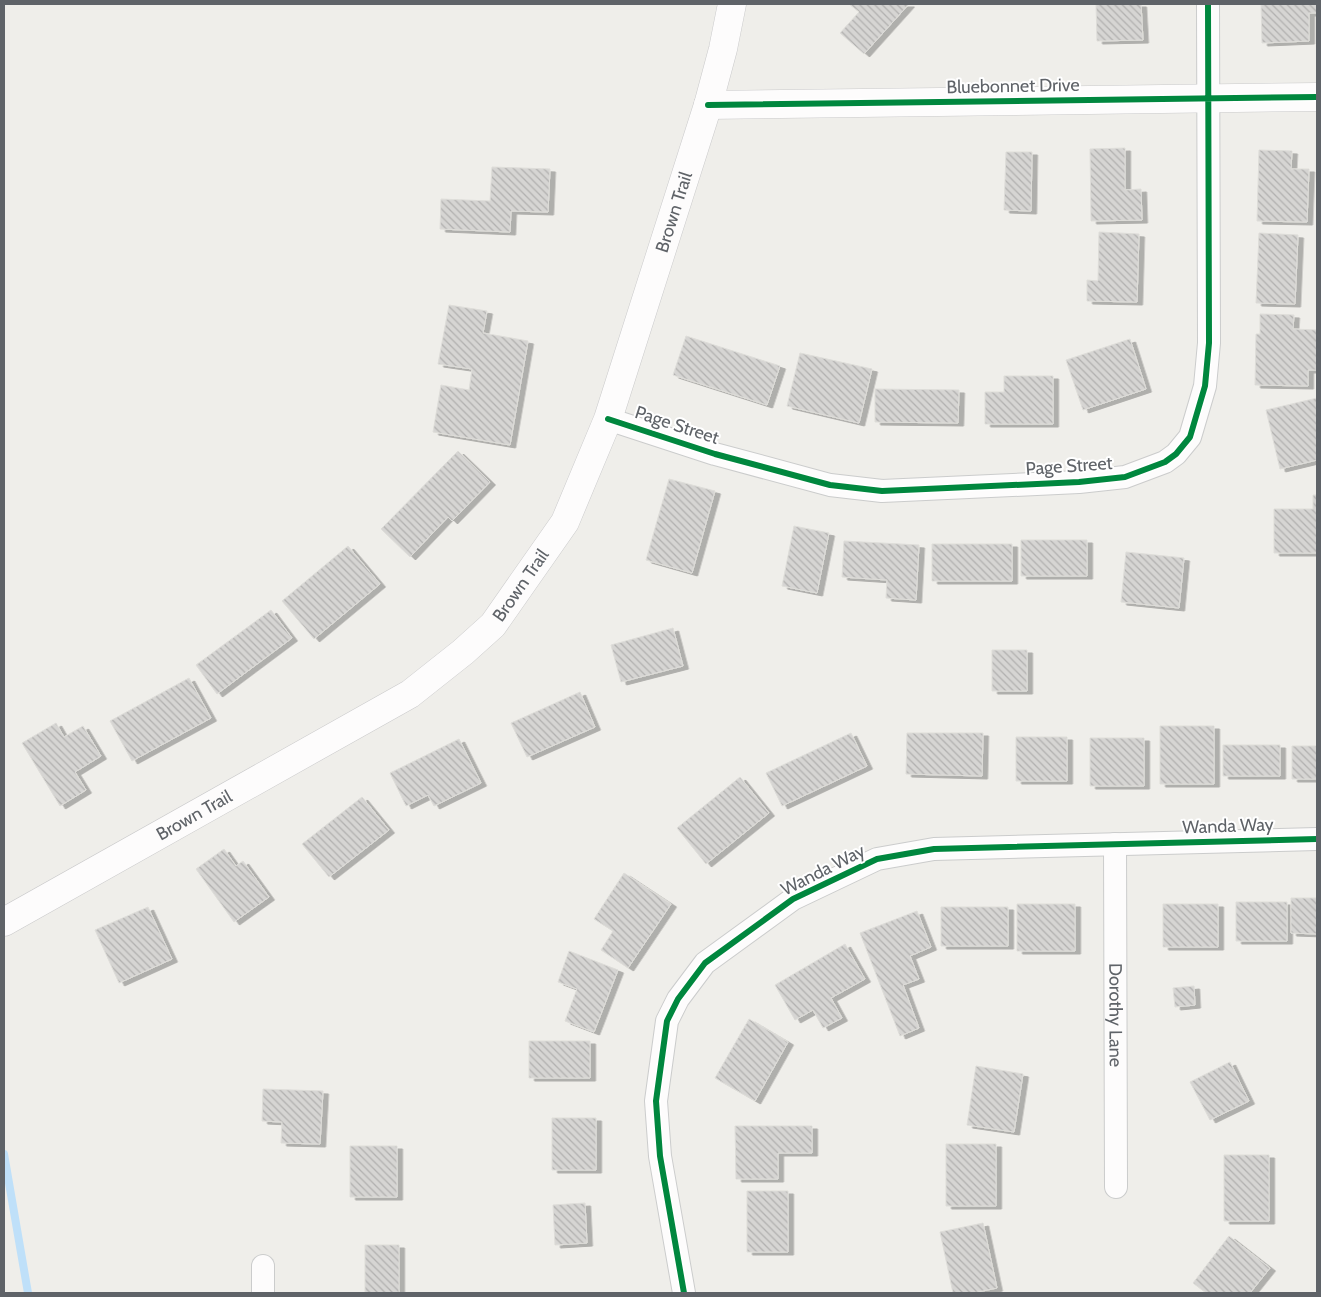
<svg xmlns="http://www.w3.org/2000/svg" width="1321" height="1297" font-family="Cabin,sans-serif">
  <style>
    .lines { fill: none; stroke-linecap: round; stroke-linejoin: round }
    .stream { stroke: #bfe0f9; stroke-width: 8 }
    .building { fill: url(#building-back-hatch); stroke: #deddd9; filter: url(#shadow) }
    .street-casing { stroke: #cbcccc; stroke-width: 24 }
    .secondary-casing { stroke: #cacacb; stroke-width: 29 }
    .street { stroke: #fdfcfc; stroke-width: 22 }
    .secondary { stroke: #fdfcfc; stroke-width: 28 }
    .cycleway-casing { stroke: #fff; stroke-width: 9 }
    .cycleway { stroke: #00873e; stroke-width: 6 }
    .labels { text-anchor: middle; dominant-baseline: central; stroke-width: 4; stroke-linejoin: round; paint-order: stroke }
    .street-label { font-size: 18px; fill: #5f6368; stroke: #fff }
  </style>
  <defs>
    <pattern id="building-back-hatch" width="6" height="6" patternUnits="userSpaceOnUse" patternTransform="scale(1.25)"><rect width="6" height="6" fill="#d6d5d3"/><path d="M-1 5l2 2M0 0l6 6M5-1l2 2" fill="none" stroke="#b1b0af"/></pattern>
    <filter id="shadow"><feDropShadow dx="5.5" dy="3" stdDeviation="0" flood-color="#0004"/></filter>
  </defs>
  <rect width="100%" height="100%" fill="#efeeea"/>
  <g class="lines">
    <!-- stream -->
    <path class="stream" d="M4,1154L28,1293"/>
  </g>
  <!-- building -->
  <path class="building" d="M849,4H909L864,54L840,33L859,12Z
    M1096,4H1141L1143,40L1097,41Z
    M1261,4H1317V13H1309V41L1262,43Z
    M1125,148V190L1141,189L1142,220L1091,221L1090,149Z
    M1259,150L1292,151L1291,169H1309L1307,222L1257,221Z
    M1006,152H1032L1031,211L1004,210Z
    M492,167L550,169L548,212L511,211L510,232L440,229L441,199L490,201Z
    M1099,232L1139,234L1137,302L1087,301V280L1098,281Z
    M1259,233L1298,235L1295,304L1256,303Z
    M449,305L487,311L483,333L528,341L510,445L433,432L441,385L469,390L472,369L438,364Z
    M1260,314L1294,315L1293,329L1317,330V370H1308V386L1255,385L1256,334H1260Z
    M686,336L780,366L767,405L673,375Z
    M1130,339L1146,389L1083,410L1066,360Z
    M800,353L872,369L859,423L787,406Z
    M1004,376H1053V424H985V392H1004Z
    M875,389L959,390L958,423L875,422Z
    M1317,398V460L1280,469L1266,410Z
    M458,451L490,482L452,521L448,517L410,557L381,529Z
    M669,479L715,491L692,573L646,560Z
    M1313,495H1317V553H1274V509H1313Z
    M794,526L829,533L817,593L782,586Z
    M1021,540H1087V576H1021Z
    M844,541L919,545L916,600L886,598L887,580L842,577Z
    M932,544H1012V581H932Z
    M348,546L380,584L314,639L282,601Z
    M1126,552L1184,558L1179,608L1121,602Z
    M271,610L292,638L217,694L196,665Z
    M673,628L683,666L621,682L611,645Z
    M992,650H1027V691H992Z
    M189,678L211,718L132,761L110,721Z
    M580,692L595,727L527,757L511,723Z
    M56,723L64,737L83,726L101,756L75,772L86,790L60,806L22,743Z
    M1160,726H1214V784H1160Z
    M851,733L867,766L782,806L766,773Z
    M907,733H983L982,776L906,774Z
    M1016,737H1067V781H1016Z
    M1090,738H1144V786H1090Z
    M459,739L481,783L434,806L428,795L406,806L390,773Z
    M1223,745H1280V776H1223Z
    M1292,746H1317V779H1292Z
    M740,777L769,813L706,864L677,828Z
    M362,797L389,830L329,877L302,844Z
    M224,849L236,866L243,861L269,897L234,922L196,869Z
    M624,873L671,904L628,968L601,950L613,931L594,919Z
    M1291,898H1317V934L1291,933Z
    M1236,902H1287V941H1236Z
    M1017,904H1075V951H1017Z
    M1163,904H1218V947H1163Z
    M148,907L172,959L119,983L95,930Z
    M941,907H1008V946H941Z
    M917,911L931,947L910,956L919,979L903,985L919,1028L900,1036L860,933Z
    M845,944L865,979L831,998L842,1018L823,1028L813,1010L795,1020L775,985Z
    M569,951L618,970L594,1032L565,1021L577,989L558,982Z
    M1194,986L1195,1005L1175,1007L1173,988Z
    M749,1019L788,1042L755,1101L715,1078Z
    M529,1041H590V1078H529Z
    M1230,1062L1249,1101L1210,1120L1190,1082Z
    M976,1066L1023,1074L1014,1132L967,1125Z
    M263,1089L323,1091L320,1144L281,1143L282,1122L262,1121Z
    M552,1118H596V1170H552Z
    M735,1126H812V1153H778V1179H736Z
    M946,1144H996V1206H946Z
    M350,1146H397V1197H350Z
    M1224,1155H1269V1221H1224Z
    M747,1191H788V1252H747Z
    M585,1203L587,1243L555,1245L553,1205Z
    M983,1223L997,1288L973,1293H953L940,1232Z
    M1229,1236L1270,1268L1250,1293H1206L1193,1283Z
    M365,1245H399V1293H365Z"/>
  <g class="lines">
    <defs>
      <g id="street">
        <path d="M608,419L715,454L830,485L882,491L1079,482L1125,477L1165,462L1176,454L1190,437L1205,386L1209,343L1208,4"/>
        <path id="s1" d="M1115,844L1116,1187"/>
        <path d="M263,1293V1266"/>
        <path d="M684,1293L660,1156L656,1101L667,1021L678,999L705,963L793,899L877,859L934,849L1317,839"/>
      </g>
      <g id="secondary">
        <path d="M708,105L1317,97"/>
        <path id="s2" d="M4,922L410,694L463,652L493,625L565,522L608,419L708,105L723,49L732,4"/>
      </g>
    </defs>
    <!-- street casing -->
    <use href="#street" class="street-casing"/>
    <!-- secondary casing -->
    <use href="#secondary" class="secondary-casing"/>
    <!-- street -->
    <use href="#street" class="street"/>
    <!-- secondary -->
    <use href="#secondary" class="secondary"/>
    <defs>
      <path id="cycleway" d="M708,105L1317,97
        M608,419L715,454L830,485L882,491L1079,482L1125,477L1165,462L1176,454L1190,437L1205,386L1209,343L1208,4
        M684,1293L660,1156L656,1101L667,1021L678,999L705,963L793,899L877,859L934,849L1317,839"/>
    </defs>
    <!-- cycleway casing -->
    <use href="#cycleway" class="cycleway-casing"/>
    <!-- cycleway -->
    <use href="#cycleway" class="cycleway"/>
  </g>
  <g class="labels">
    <!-- street labels -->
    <g class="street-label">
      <text transform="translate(1013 86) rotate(-1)">Bluebonnet Drive</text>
      <text stroke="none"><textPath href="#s2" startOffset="1028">Brown Trail</textPath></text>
      <text transform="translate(677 425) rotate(18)">Page Street</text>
      <text transform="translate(1069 466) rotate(-4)">Page Street</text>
      <text stroke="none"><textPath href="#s2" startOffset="622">Brown Trail</textPath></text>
      <text stroke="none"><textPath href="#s2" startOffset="218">Brown Trail</textPath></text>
      <text transform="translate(1228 826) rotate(-2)">Wanda Way</text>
      <text transform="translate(823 870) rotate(-27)">Wanda Way</text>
      <text stroke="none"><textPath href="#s1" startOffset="171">Dorothy Lane</textPath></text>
    </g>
  </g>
  <!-- border -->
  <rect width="1321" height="1297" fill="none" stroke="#5f6368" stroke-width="10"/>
</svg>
